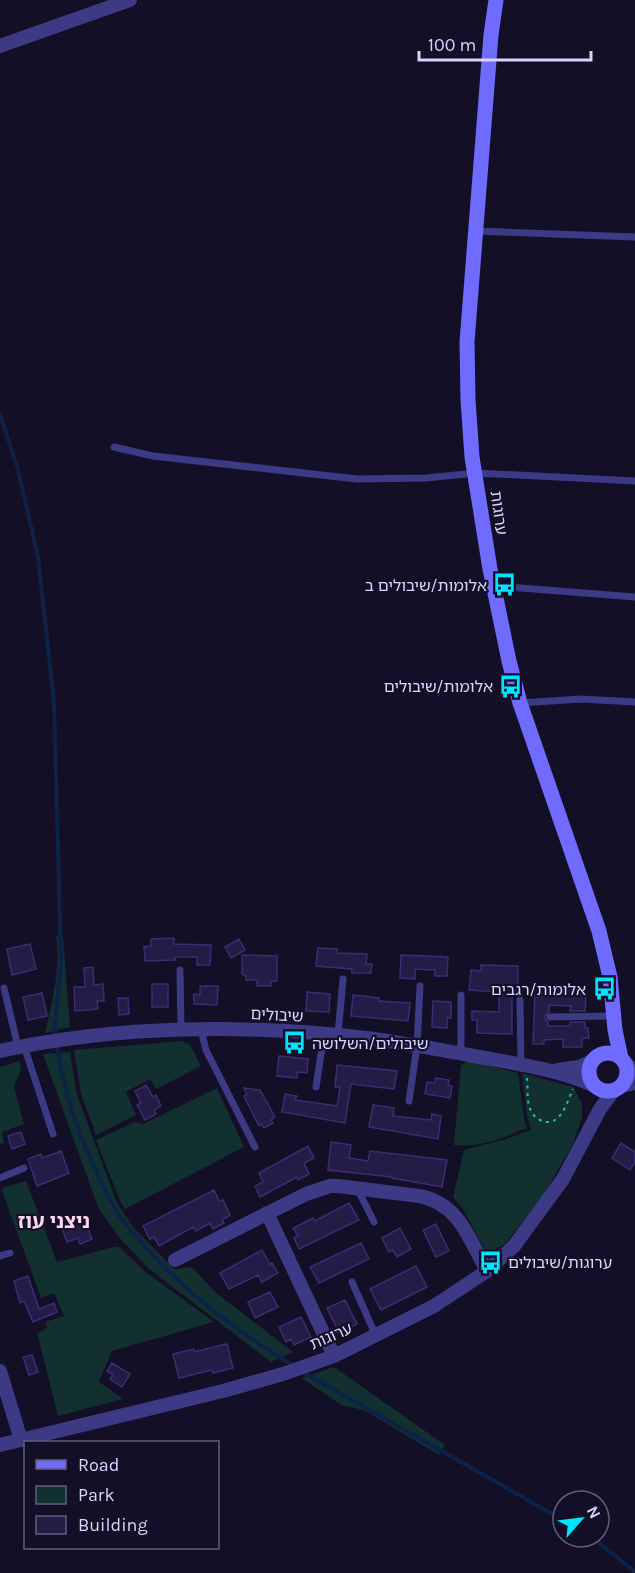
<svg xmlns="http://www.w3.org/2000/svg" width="635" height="1573" font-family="Karla,'Noto Sans Hebrew',sans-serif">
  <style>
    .green { fill: #12302f }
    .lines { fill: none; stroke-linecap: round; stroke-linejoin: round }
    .stream { stroke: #0c2248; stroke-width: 4 }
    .building { fill: #241b47; stroke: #3b2d73; stroke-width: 1.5 }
    .path { stroke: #2fb8b0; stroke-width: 2; stroke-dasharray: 3 4.5; stroke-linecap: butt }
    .lane { stroke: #3d3a85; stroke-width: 7 }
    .street { stroke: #3d3a85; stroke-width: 14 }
    .secondary { stroke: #6f6bff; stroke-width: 15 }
    .labels { text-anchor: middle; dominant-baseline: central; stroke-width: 4.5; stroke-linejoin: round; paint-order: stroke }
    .street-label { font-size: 16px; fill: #d9d4ff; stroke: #130f26 }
    .poi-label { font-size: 16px; fill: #d9d4ff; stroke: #130f26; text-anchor: end }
    .quarter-label { font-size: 20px; font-weight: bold; fill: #ffd6f0; stroke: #130f26 }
  </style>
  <rect width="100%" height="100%" fill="#130f26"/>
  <!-- green -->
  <path class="green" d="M56,936H63L70,1027L45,1033C52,1003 61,968 56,936Z
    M182,1041L190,1045L201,1066L156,1089L150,1079L126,1092L136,1115L96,1135L81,1094L74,1050Z
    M70,1052L77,1095L117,1203L133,1227L174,1269L192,1267L215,1292L293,1352L271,1362L149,1269L118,1236L98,1207L43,1054Z
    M20,1061L21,1068L14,1087L24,1124L2,1132L4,1143L0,1144V1067Z
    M469,1061L518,1073L524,1118L527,1129C518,1129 514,1134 505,1137C490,1143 470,1147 454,1145L461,1065Z
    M522,1073L573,1087C578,1092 577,1098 582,1103V1117L573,1144L545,1192L505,1244L489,1252L485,1250L463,1209L453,1197L464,1150L506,1139L531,1130L527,1116Z
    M217,1088L244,1147L125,1209L120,1201L96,1140L135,1122L143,1124Z
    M26,1181L57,1262L118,1246L147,1273L214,1322L112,1351L99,1382L123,1399L58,1416L37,1333L47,1328L45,1322L64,1316L54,1293L41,1298L1,1188Z
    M334,1367L445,1445L439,1455L364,1410L341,1405L302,1378Z"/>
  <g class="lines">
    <!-- stream -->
    <path class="stream" d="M0,414L17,466L38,557L54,702L61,961L55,1026L56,1037
      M57,1045C61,1080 72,1113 85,1146C95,1169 105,1194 119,1215C125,1225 135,1234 142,1243C187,1295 236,1330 294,1366
      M303,1372L563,1520
      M592,1537L635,1572"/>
  </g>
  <!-- building -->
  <path class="building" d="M174,938V944L211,945L210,965H197V957H175V960L145,961L144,947L151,946V939Z
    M239,939L245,950L231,958L225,947Z
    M30,944L36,969L12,975L7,949Z
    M318,948L337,949V953L367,954L366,964H372L371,973H352V969L316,966Z
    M242,955L277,956V981H271V986H257V980H246V976L242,974Z
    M401,955L448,957L447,976H435V970L415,969V979L400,978Z
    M481,965L518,966V995L512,996V1034L477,1033V1020H472V1011L499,1012V992L469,990L471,970L481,971Z
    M93,967L94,985L103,984L104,1001H97L98,1009L75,1011L74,987H85L84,968Z
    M152,984H168V1007H152Z
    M200,986H218L217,1005L194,1004V994L200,995Z
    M539,988L581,990L580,995H586L585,1011H570L571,1006L549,1005V1012L544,1017L548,1022V1026H570V1022H585V1028H588L589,1038H582V1047H563V1039L544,1040V1044H533L535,993L539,994Z
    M307,992L330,994L329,1012L306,1011Z
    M42,993L47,1016L28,1020L23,997Z
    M353,995L379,998V1001L410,1003L408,1021L351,1016Z
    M118,998H128L129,1014L119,1015Z
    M433,1001L451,1002V1018H447V1028L432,1027Z
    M279,1056L308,1059L307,1073L297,1072V1078L277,1076Z
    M337,1065L397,1071L394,1089L351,1084L345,1123L282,1112L285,1094L297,1096L295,1100L337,1106L340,1087H335Z
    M436,1078L449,1080L448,1085L452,1086L450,1098L425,1094L427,1082L435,1083Z
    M146,1085L153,1097L156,1095L161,1106L154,1110L156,1114L145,1120L137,1105L141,1103L135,1091Z
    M244,1088L260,1090L275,1117L271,1120L273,1123L264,1128L262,1124L259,1126L244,1096L247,1094Z
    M373,1105L394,1108L393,1116L431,1120L432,1114L441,1116L438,1139L369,1127Z
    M21,1132L25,1144L12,1149L8,1136Z
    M331,1142L351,1145L349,1158L368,1161L370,1151L447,1160L442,1187L392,1178V1177L328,1170Z
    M621,1143L635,1152V1162L630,1170L612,1158Z
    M308,1146L314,1158L304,1163L309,1174L298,1180L297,1177L260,1197L255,1186L263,1182L259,1173Z
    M61,1151L69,1173L37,1186L28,1159L41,1154L42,1158Z
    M214,1190L219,1201L223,1200L230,1215L222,1220L224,1223L213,1229L210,1223L196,1231L193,1227L159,1246L154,1237L150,1239L143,1226Z
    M349,1203L359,1220L299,1249L294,1238L298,1236L293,1228L313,1218L315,1221Z
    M83,1217L92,1239L80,1244L78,1238L67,1242L61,1226Z
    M436,1224L449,1251L436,1257L423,1230Z
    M400,1228L411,1249L397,1257L393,1250L389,1252L382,1238Z
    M361,1243L369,1259L319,1283L310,1267Z
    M262,1250L270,1264L272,1263L278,1273L262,1282L258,1275L229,1289L220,1273Z
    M416,1266L427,1287L381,1310L370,1289Z
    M28,1276L39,1309L54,1303L57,1312L33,1322L24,1301L20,1303L14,1281Z
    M270,1292L278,1307L255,1318L248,1302Z
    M345,1300L357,1324L339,1333L327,1308Z
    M301,1317L311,1337L294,1345L291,1339L286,1342L279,1327Z
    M227,1344L233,1368L213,1373L212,1370L179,1378L173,1354L194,1349V1352Z
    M32,1355L38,1372L29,1375L23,1357Z
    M112,1363L130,1374L122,1387L110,1379L113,1375L107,1371Z"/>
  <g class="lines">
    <!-- path -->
    <path class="path" d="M527,1078C528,1087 527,1098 529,1106C531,1112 535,1118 540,1120C560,1130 567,1102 573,1089"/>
    <!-- lane -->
    <path class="lane" d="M476,231L635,237
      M114,447L153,456L357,479L426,478L476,473L635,481
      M494,586L635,597
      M520,703L581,699L635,702
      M180,970L181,1030
      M4,988L18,1047
      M461,995V1054
      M520,1000L521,1065
      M550,1017L612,1016
      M201,1030L206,1050L255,1147
      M338,1035L343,979
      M24,1046L53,1134
      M316,1087L324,1034
      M409,1101L417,1046L420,986
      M0,1178L24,1168
      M358,1190L374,1222
      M0,1256L10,1253
      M352,1282L376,1336"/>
    <!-- street -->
    <path class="street" d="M0,46L130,0
      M0,1051C117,1025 248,1024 366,1038C401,1042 435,1049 469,1055C511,1063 554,1068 593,1085
      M623,1061L635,1071
      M558,1070L579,1067L592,1061
      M621,1086L635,1083
      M267,1213L334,1356
      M175,1260L306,1194L330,1186H338L419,1196C459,1203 469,1239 487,1271
      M0,1371L21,1440
      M0,1445L223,1391L283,1374L334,1356L434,1306L487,1271L514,1246L563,1179L600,1109L614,1090"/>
    <!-- secondary -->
    <path class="secondary" d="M496,0L491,35L467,342L468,400L472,457L490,569L509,661L520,703L599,931L610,977L615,1030L621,1058
      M589 1072a19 19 0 1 1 38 0a19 19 0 1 1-38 0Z"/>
  </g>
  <!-- icons -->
  <defs>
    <symbol id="bus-bare" viewBox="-9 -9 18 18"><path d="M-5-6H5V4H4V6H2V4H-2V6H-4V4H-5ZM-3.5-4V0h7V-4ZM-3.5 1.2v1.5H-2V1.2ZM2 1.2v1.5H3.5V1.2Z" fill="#00e5ff" stroke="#130f26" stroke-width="2.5" paint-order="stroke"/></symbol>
  </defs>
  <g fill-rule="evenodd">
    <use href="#bus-bare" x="488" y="568" width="33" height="33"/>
    <use href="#bus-bare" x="494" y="670" width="33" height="33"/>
    <use href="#bus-bare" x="588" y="972" width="33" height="33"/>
    <use href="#bus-bare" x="278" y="1026" width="33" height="33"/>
    <use href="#bus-bare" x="474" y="1246" width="33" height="33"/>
  </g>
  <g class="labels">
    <!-- street labels -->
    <g class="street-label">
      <text transform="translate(499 513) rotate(82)">ערוגות</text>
      <text transform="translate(277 1015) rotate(3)">שיבולים</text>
      <text transform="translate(331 1336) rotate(-23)">ערוגות</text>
    </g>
    <!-- poi labels -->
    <g class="poi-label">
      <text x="487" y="585">אלומות/שיבולים ב</text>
      <text x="493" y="686">אלומות/שיבולים</text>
      <text x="586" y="989">אלומות/רגבים</text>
      <text x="312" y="1043" text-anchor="start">שיבולים/השלושה</text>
      <text x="508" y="1262" text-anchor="start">ערוגות/שיבולים</text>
    </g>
    <!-- quarter labels -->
    <g class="quarter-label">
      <text x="54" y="1221">ניצני עוז</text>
    </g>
  </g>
  <!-- legend -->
  <rect x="24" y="1441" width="195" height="108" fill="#130f26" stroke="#625e7d" stroke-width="1.5"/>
  <rect x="36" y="1460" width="30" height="9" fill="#6f6bff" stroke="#625e7d" stroke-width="1.5"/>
  <text x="78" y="1471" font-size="18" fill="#d9d4ff">Road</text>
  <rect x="36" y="1486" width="30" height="18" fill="#12302f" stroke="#625e7d" stroke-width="1.5"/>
  <text x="78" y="1501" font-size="18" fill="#d9d4ff">Park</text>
  <rect x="36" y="1516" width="30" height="18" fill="#241b47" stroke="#625e7d" stroke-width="1.5"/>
  <text x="78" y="1531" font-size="18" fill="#d9d4ff">Building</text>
  <!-- north arrow -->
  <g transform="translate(581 1519) rotate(62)"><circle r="28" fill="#130f26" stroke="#625e7d" stroke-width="1.5"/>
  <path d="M0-4.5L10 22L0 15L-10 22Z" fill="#00e5ff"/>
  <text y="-9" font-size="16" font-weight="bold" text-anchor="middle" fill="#d9d4ff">N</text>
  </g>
  <!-- scale -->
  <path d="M419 51v9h172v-9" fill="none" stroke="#d9d4ff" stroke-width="3"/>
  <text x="428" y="51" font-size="18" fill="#d9d4ff" stroke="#130f26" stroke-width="4.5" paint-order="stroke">100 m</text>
</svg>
